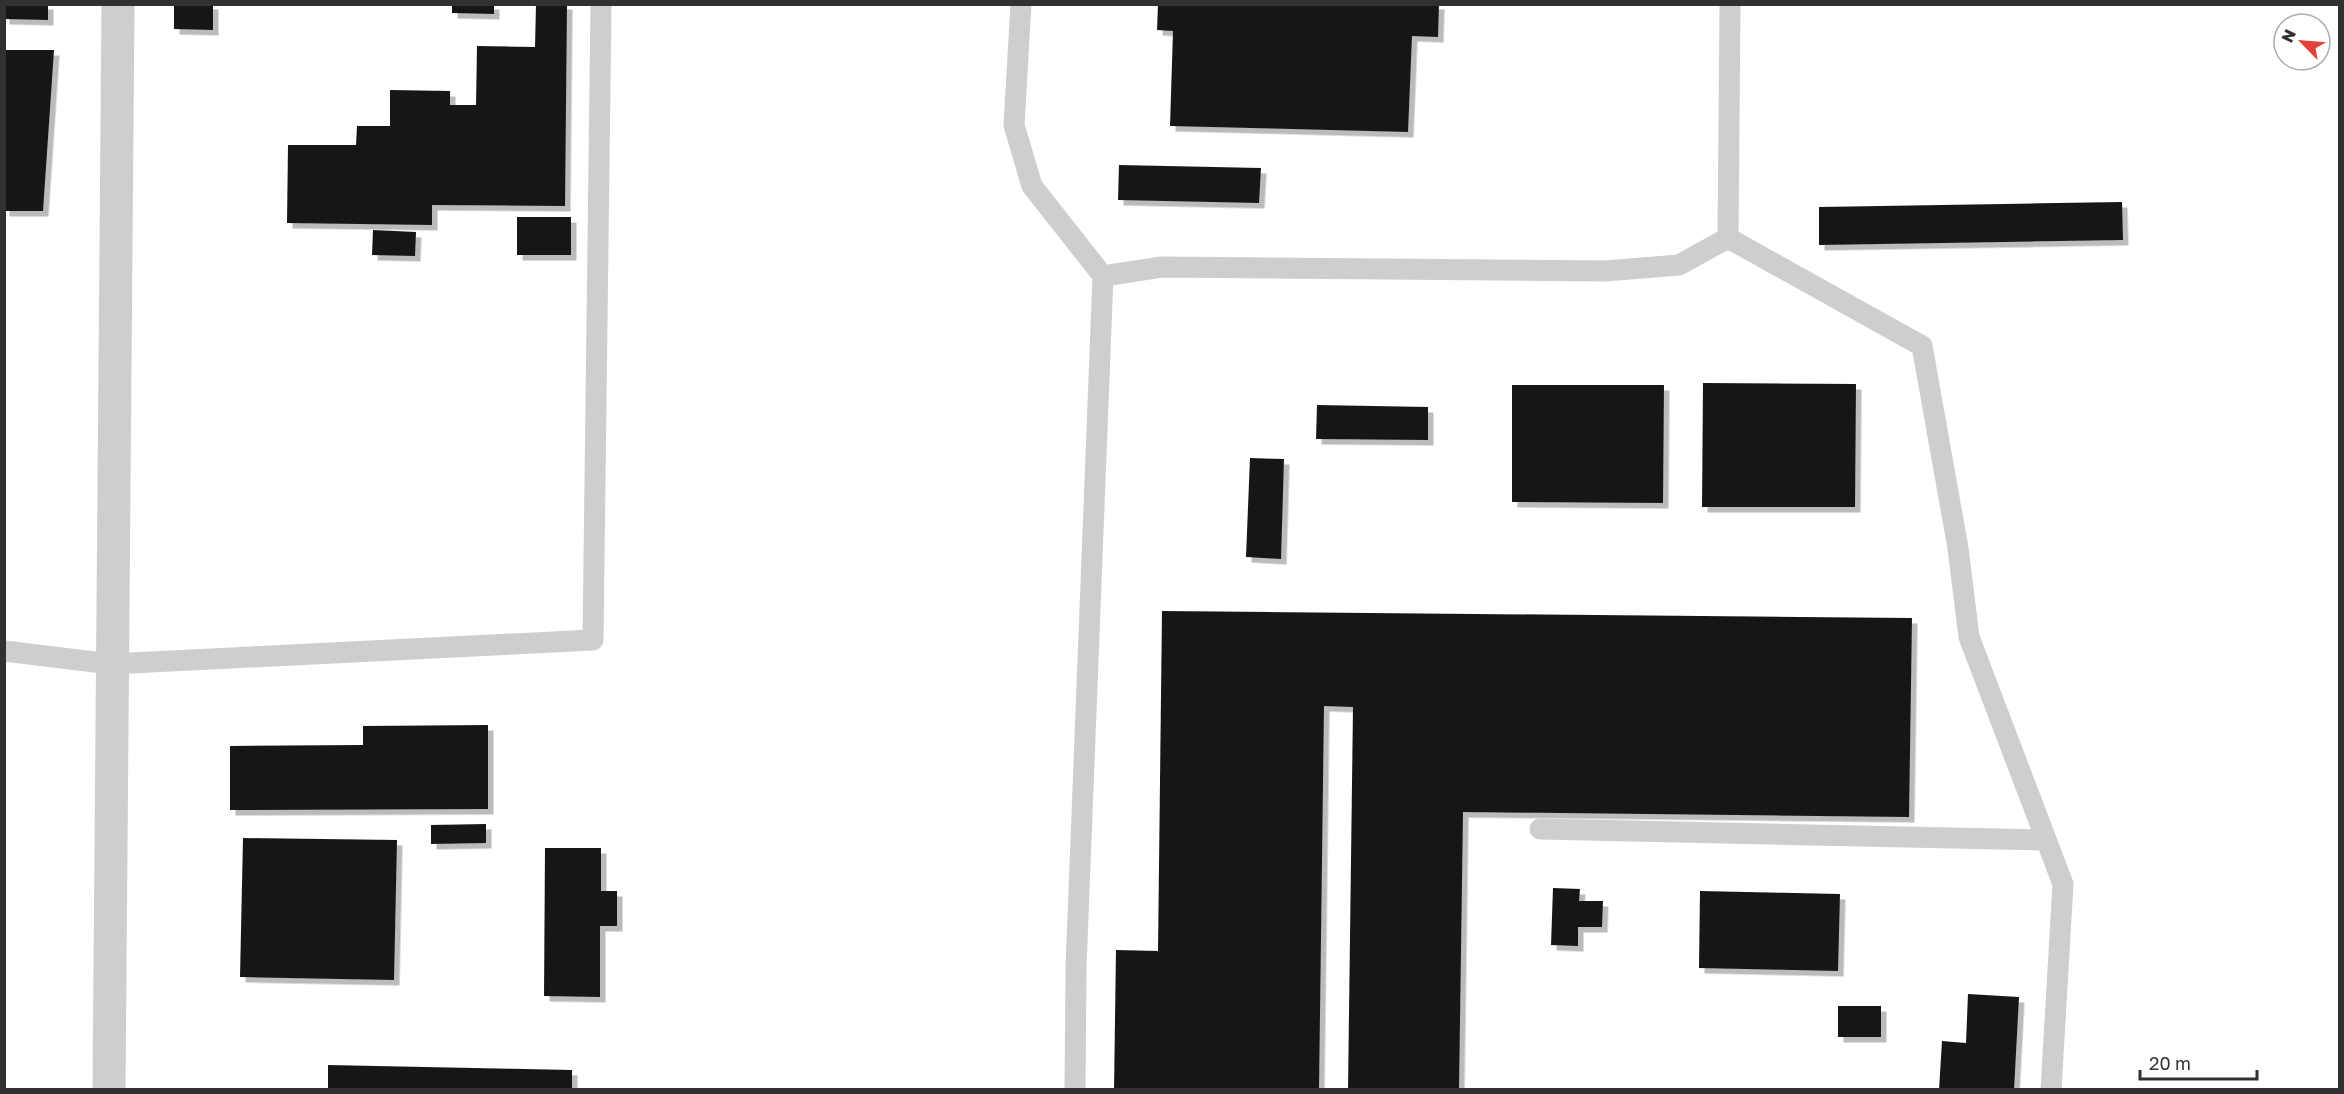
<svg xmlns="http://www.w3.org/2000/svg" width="2344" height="1094" font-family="'Golos Text',sans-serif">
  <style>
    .building { fill: #181818; filter: url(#shadow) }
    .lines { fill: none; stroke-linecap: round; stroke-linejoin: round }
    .service { stroke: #cecece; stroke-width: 21 }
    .tertiary { stroke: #cecece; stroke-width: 33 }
  </style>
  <defs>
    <filter id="shadow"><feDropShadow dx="5.5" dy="5.5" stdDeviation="0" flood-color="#0004"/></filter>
  </defs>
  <rect width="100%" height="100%" fill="#fff"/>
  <!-- building -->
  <path class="building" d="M4,4H48V20L4,19Z
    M174,4H213V30L174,29Z
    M452,4H494V14L452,13Z
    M536,4H567L565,206L432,205V225L287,223L288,145H356L357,126H390V90L450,91V105H476L477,46L535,47Z
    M1158,4H1439L1438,37L1412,36L1408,132L1170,126L1173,31L1157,30Z
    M4,50H54L43,211H4Z
    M1119,165L1261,168L1259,203L1118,200Z
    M2122,202L2123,240L1819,245V207Z
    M517,217H571V255H517Z
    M373,230L416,232L415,256L372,255Z
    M1703,383L1856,384L1855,507H1702Z
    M1512,385H1664L1663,503L1512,502Z
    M1317,405L1428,407V440L1316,439Z
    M1250,458L1284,459L1281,559L1246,557Z
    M1162,611L1912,618L1909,817L1463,812L1459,1090H1348L1353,707L1324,706L1319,1090H1114L1116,950L1158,951Z
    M488,725V809L230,810V746L363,745V726Z
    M486,824V843L431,844V825Z
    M243,838L397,840L394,980L240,977Z
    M545,848H601V891H617V926H600V997L544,996Z
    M1553,888L1580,889L1579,901H1603L1602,927H1578V946L1551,945Z
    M1700,891L1840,894L1838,971L1699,968Z
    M1968,994L2019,997L2014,1090H1939L1942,1041L1966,1043Z
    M1838,1006H1881V1037H1838Z
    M328,1065L572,1070V1090H328Z"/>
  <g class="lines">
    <!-- service -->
    <path class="service" d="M1021,4L1014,125L1032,186L1103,276
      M1728,238L1922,346L1958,548L1969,637L2063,884L2051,1090
      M1728,238L1730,4
      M4,651L111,664L593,640L601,4
      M1540,829L2046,840
      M1075,1090L1076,968L1103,276L1162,267L1605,271L1679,265L1728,238"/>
    <!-- tertiary -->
    <path class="tertiary" d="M109,1090L118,4"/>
  </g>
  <!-- border -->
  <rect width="2344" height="1094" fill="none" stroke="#313131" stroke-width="12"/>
  <!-- north arrow -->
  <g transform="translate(2302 42) rotate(295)"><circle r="28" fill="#ffffff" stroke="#adadad" stroke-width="1.5"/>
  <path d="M0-4.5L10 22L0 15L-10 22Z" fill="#e24239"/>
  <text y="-9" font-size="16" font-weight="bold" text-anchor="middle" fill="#313131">N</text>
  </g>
  <!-- scale -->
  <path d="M2140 1070v9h117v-9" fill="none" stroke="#313131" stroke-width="3"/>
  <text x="2149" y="1070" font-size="18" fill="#313131" stroke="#ffffff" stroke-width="4.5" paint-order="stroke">20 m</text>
</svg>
